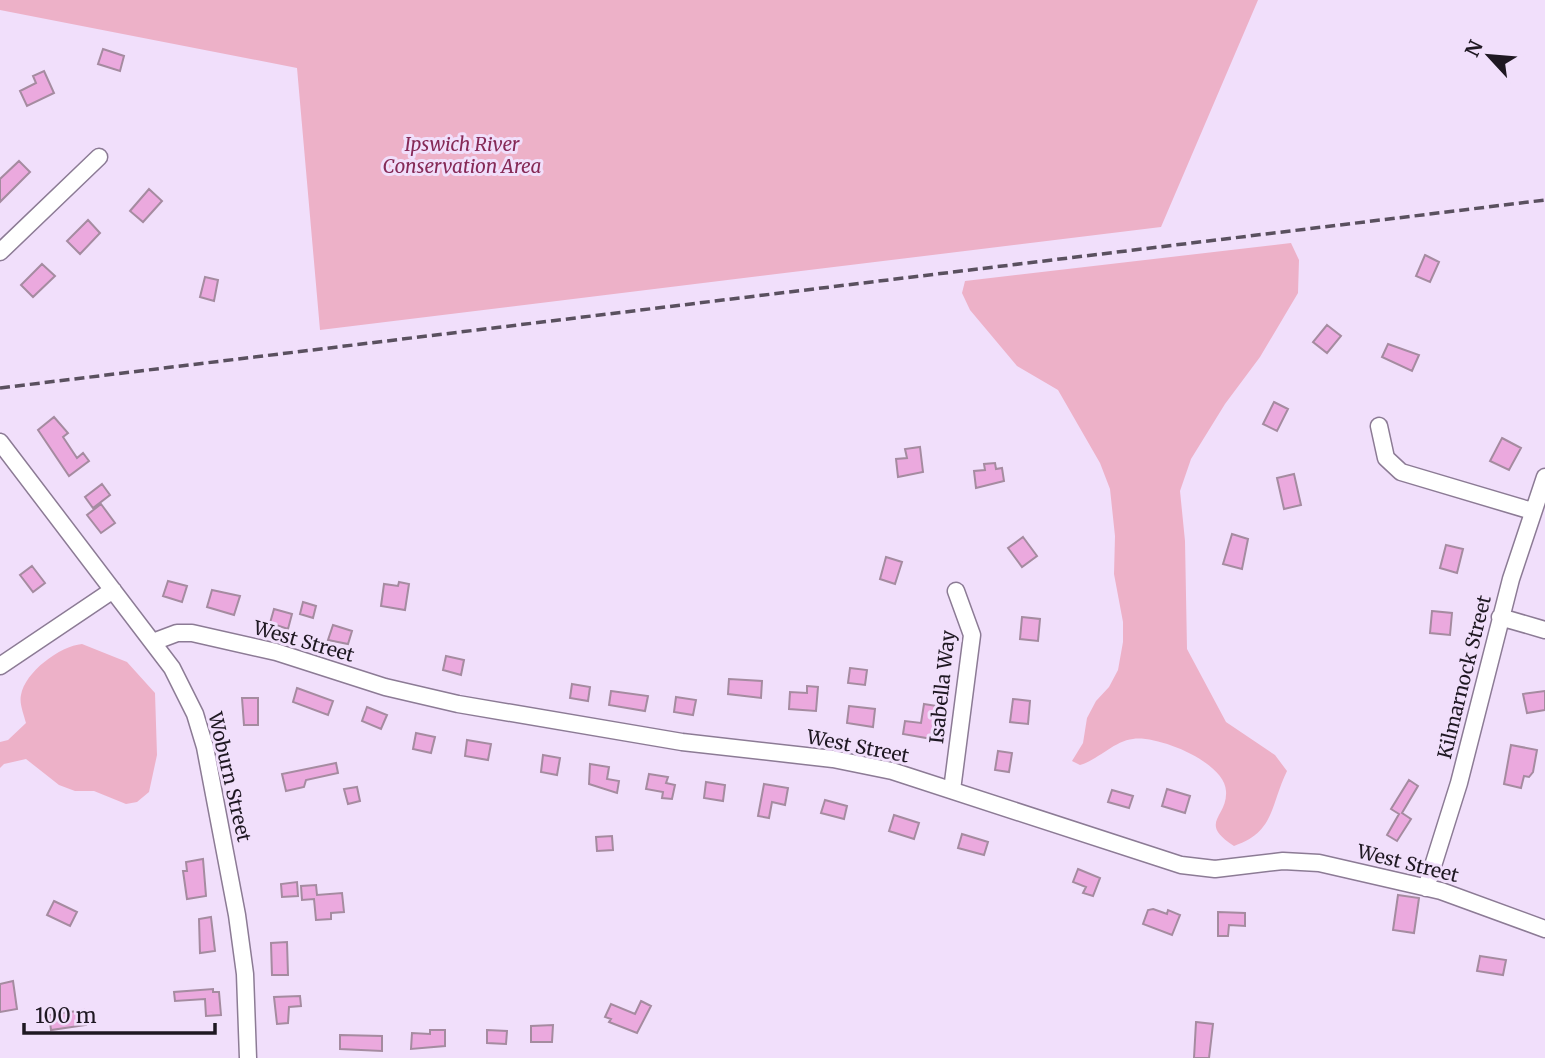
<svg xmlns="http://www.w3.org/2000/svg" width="1545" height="1058" font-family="Merriweather,serif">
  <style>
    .green { fill: #edb1c8 }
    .building { fill: #eba9de; stroke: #a58ba0; stroke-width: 2 }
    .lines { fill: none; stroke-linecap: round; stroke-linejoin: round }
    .minor-casing { stroke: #8c7b95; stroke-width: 19 }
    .minor { stroke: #fff; stroke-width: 16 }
    .rail { stroke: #5a505f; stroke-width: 3.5; stroke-dasharray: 10 5; stroke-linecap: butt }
    .labels { text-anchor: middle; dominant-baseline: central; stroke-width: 6; stroke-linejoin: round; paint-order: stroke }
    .park-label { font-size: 19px; font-style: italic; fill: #862a57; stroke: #f1dffb }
    .street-label { font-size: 19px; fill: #1f1822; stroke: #f1dffb }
  </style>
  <rect width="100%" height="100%" fill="#f1dffb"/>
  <!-- green -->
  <path class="green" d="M0,0H1258L1161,227L320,330L297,68L0,10Z
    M1291,243L1299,260L1298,293L1260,357L1225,404L1191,459L1180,491L1185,541L1187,649L1226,722L1275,755L1287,771C1270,806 1275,832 1234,846C1197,822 1228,818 1226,791C1225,762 1157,735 1133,739C1114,741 1098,760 1080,765L1072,761L1083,743L1087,718L1096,701L1109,687L1118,670L1123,642V622L1114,574L1115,536L1110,489L1100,463L1058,390L1017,366L970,310L962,293L965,281Z
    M82,644L127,662L155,693L157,755L149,792L137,802L126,804L94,791H75L59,785L26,759L4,764L0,768V742L8,740L26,723C24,715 19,703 21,695C25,672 60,646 82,644Z"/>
  <!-- building -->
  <path class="building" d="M103,49L124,56L120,71L98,64Z
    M44,71L54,93L27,106L20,91L36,83L33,76Z
    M19,161L30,172L0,202V179Z
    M149,189L162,201L143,222L130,211Z
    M88,220L100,233L80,254L67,241Z
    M1425,255L1439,262L1430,282L1416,276Z
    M42,264L55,276L33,297L21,285Z
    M205,277L218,280L214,301L200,297Z
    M1327,325L1341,336L1327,353L1313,342Z
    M1388,344L1419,355L1412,371L1382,357Z
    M1274,402L1288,409L1277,431L1263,424Z
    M54,417L68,433L63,437L77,458L83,453L89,461L69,476L38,430Z
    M1502,438L1521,448L1509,470L1490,461Z
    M920,447L923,472L898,477L896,459L907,458L905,449Z
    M995,463L996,469L1002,468L1004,481L976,488L974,471L985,470L984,464Z
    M1294,474L1301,505L1284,509L1277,478Z
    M102,484L110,495L93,508L85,497Z
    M101,504L115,523L101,533L87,515Z
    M1232,534L1248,539L1242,569L1223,564Z
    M1023,537L1037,556L1022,567L1008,548Z
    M1446,545L1463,549L1457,573L1440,568Z
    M886,557L902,562L895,584L880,579Z
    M32,566L45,583L33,592L20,575Z
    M168,581L187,586L182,602L163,596Z
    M399,582L409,584L405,610L381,606L384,584L398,586Z
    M212,590L240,596L234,615L207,607Z
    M303,602L316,606L313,618L300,614Z
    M274,609L292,614L288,629L270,623Z
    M1432,611L1452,613L1450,635L1430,633Z
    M1022,617L1040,619L1038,641L1020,639Z
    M333,625L352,631L348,644L328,640Z
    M446,656L464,660L461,675L443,670Z
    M850,668L867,670L865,685L848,683Z
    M729,679L762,681L761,698L728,694Z
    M572,684L590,687L588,701L570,698Z
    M807,686L818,687L816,711L789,709L790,692L807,693Z
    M297,688L333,701L328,715L293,702Z
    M611,691L648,696L645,711L609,705Z
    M1545,691V710L1527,713L1523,694Z
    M676,697L696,700L693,715L674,712Z
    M242,698H258V725H244Z
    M1013,699L1030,701L1028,724L1010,722Z
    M924,704L937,706L932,739L903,734L905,721L921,723Z
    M849,706L875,709L873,727L847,723Z
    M367,707L387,715L381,729L362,721Z
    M416,733L435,737L431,753L413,749Z
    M467,740L491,744L488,760L465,756Z
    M1511,745L1537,750L1533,772L1529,777L1524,776L1521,788L1504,784Z
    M998,751L1012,753L1009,772L995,770Z
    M543,755L560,758L557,775L541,772Z
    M336,763L338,773L306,780L304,787L286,791L282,774Z
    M590,764L609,767L607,779L619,781L617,793L589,784Z
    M649,774L668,777L666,783L675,785L672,799L662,798L663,792L646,789Z
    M1409,780L1418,786L1402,813L1411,819L1397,841L1387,835L1399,814L1391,809Z
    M706,782L725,785L723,801L704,798Z
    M764,784L788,788L785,805L772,802L769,818L758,816Z
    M357,787L360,801L348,804L344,789Z
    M1167,789L1190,796L1185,813L1162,806Z
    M1112,790L1133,796L1129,808L1108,802Z
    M825,800L847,806L844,819L821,813Z
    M894,815L919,823L914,839L889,831Z
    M962,834L988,842L984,855L958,848Z
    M612,836L613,850L597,851L596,837Z
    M203,859L206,896L187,899L183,871H187L186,862Z
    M1078,869L1100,878L1093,896L1083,893L1086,887L1073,882Z
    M297,882L298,896L282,897L281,884Z
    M316,885L317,895L342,893L344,912L331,913V919L316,920L314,899L302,900L301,886Z
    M1398,895L1419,898L1414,933L1393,930Z
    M54,901L77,912L70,926L47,915Z
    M1153,909L1167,914L1168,910L1180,915L1172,935L1143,924L1148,910Z
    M1218,912L1245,913V926L1229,925L1228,936H1218Z
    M211,917L215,951L200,953L199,919Z
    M287,942L288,975H272L271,943Z
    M1480,956L1506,960L1503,975L1477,971Z
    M13,981L17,1009L0,1012V984Z
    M213,989V992H219L221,1015L206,1016L205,999L175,1001L174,992Z
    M300,996L301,1006L289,1007L288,1023L277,1024L274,997Z
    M641,1001L651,1006L637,1033L609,1022L611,1019L605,1017L611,1004L635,1014Z
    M84,1010L86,1025L51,1030L49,1015Z
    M1196,1022L1213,1024L1209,1058H1194Z
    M553,1025L552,1042H531V1026Z
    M430,1030H445V1046L411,1049L412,1033L430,1034Z
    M487,1030L507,1031L506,1044L487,1043Z
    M340,1035L382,1036V1051L340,1049Z"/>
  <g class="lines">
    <defs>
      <path id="minor" d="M0,252L99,157
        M1379,426L1386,458L1401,472L1532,511
        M0,442L172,668L195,714L205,747L237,915L245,974L248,1058
        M1500,617L1545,630
        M153,642L177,633H192L276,652L385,687L458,704L682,742L833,759L892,771L1181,865L1215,869L1283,861L1319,863L1441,891L1545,929
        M0,666L113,590
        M952,790L972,635L956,591
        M1426,888L1459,783L1511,579L1545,477"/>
    </defs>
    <!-- minor casing -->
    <use href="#minor" class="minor-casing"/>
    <!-- minor -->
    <use href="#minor" class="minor"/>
    <!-- rail -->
    <path class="rail" d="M0,388L1545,200"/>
  </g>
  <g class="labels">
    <!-- park labels -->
    <g class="park-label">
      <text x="462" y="144">Ipswich River<tspan x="462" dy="22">Conservation Area</tspan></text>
    </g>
    <!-- street labels -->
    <g class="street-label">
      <text transform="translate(304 641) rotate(16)">West Street</text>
      <text transform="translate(1464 677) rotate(-76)">Kilmarnock Street</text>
      <text transform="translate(942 687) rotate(-84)">Isabella Way</text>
      <text transform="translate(858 746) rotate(11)">West Street</text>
      <text transform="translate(230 777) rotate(77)">Woburn Street</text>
      <text transform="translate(1408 863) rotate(14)">West Street</text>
    </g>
  </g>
  <!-- north arrow -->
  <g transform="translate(1489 56) rotate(296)" stroke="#f1dffb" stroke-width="5" paint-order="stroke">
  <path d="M0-5L12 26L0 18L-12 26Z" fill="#1f1822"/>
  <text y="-10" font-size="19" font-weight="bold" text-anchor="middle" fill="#1f1822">N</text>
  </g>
  <!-- scale -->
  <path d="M24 1023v10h191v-10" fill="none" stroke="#1f1822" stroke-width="3.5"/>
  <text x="35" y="1023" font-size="21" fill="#1f1822" stroke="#f1dffb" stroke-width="5" paint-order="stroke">100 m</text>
</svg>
